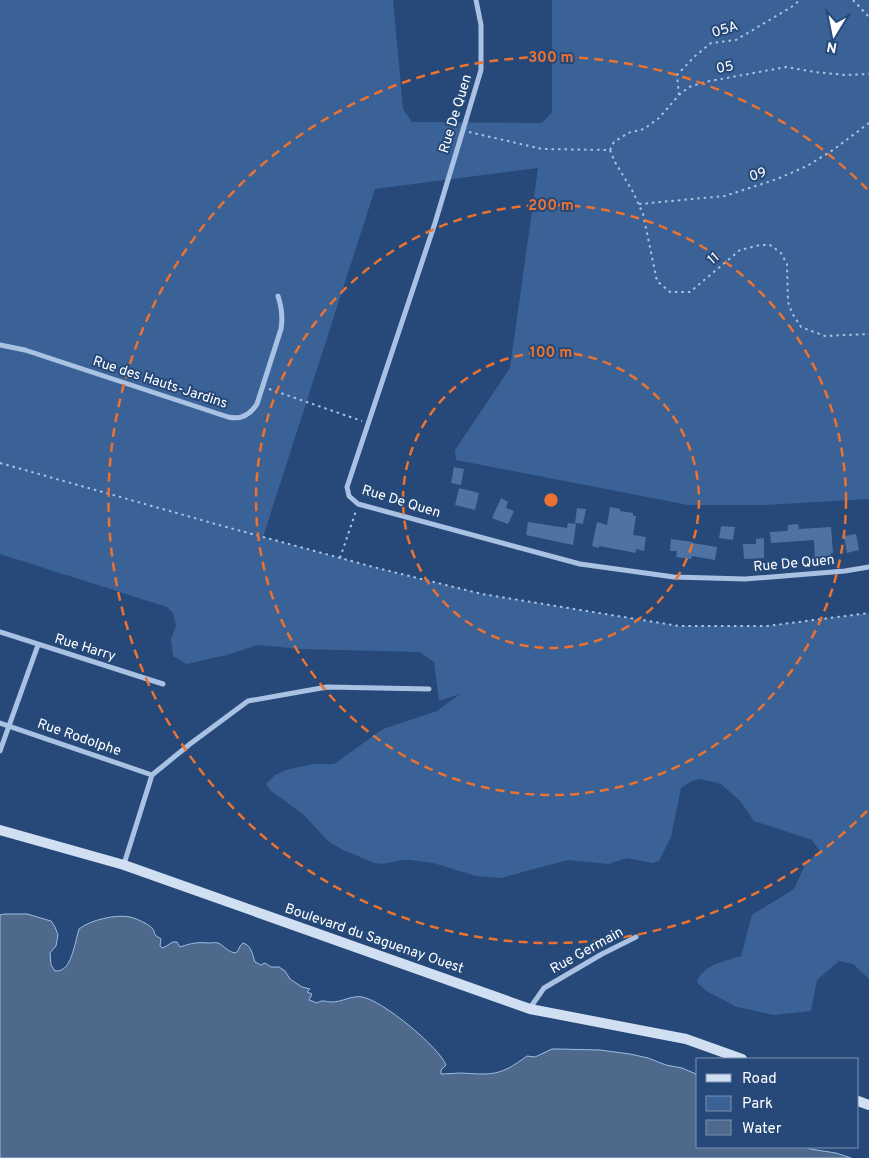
<svg xmlns="http://www.w3.org/2000/svg" width="869" height="1158" font-family="Overpass,sans-serif">
  <style>
    .green { fill: #3a6296 }
    .water { fill: #4f698c; stroke: #9dbde4 }
    .building { fill: #4e72a2 }
    .lines { fill: none; stroke-linecap: round; stroke-linejoin: round }
    .path { stroke: #a9c2e3; stroke-width: 2; stroke-dasharray: 2.5 4; stroke-linecap: butt }
    .minor { stroke: #a9c2e3; stroke-width: 5 }
    .secondary { stroke: #d1dff3; stroke-width: 10 }
    .ring { fill: none; stroke: #eb7230; stroke-width: 2.5; stroke-dasharray: 9 6 }
    .labels { text-anchor: middle; dominant-baseline: central; stroke-width: 4; stroke-linejoin: round; paint-order: stroke }
    .street-label { font-size: 14px; fill: #fff; stroke: #264979 }
    .centre { fill: #eb7230; stroke: #264979; stroke-width: 2.5 }
    .ring-label { font-size: 15px; text-anchor: middle; font-weight: bold; fill: #eb7230; stroke: #264979; stroke-width: 4; stroke-linejoin: round; paint-order: stroke }
  </style>
  <rect width="100%" height="100%" fill="#264979"/>
  <!-- green -->
  <path class="green" d="M0,0H393L403,109L412,122L542,123L552,112V0H869V499L765,505H688L456,460L455,450L510,368L538,168L375,189L263,537L377,568L482,594L679,626H767L869,613V979L853,964L839,961L817,980L811,1011L774,1015L737,1007L706,991L697,982C702,965 726,961 741,956L752,915L794,889L806,863L820,851L812,840L754,821L740,801L721,784L714,782L699,779L692,781L681,788L671,837L659,861L652,863L627,858L609,864L568,860L501,878L476,876L433,863L410,860H402L382,864L375,863L343,850L331,843L326,839L304,815L270,790L266,784L275,775L286,770L313,764H334L383,729L437,711L460,694L439,701L434,662L419,652L300,649L258,645L227,655L186,664L173,656L171,639L176,626L173,613L167,607L0,554Z"/>
  <!-- water -->
  <path class="water" d="M4,914H27L51,921L55,927L58,935L56,946L50,953L51,965L55,971C58,971 60,971 63,969C72,964 76,939 79,929C90,920 116,914 130,917C135,918 141,921 145,923C151,927 154,928 155,935L161,939L160,946L163,948L173,942H177L180,947C192,943 197,942 209,943C213,943 214,942 218,943C225,946 227,952 236,953C239,950 239,946 243,943C252,946 252,954 255,962L261,965L265,963L271,967H279L285,971L290,979L302,987L310,989L307,992L312,994L309,1000L317,1003C323,999 325,1002 332,1002C342,1002 352,995 362,997C382,1000 439,1047 446,1065L441,1070V1074C448,1074 454,1073 461,1073C493,1075 500,1076 527,1056L535,1057L552,1049H558L600,1050L630,1054L648,1058L666,1065L682,1068L696,1074L698,1082V1147H807L810,1149L836,1153L851,1158H0V915Z"/>
  <!-- building -->
  <path class="building" d="M454,467L464,469L461,485L451,483Z
    M459,488L479,493L475,510L455,505Z
    M501,498L508,502L506,508L514,511L508,524L492,518Z
    M610,507L620,509V511L633,513V516H636L633,535L646,537L644,551L636,549V553L599,546V548L592,546L597,522L607,525Z
    M577,508L586,509L583,524L575,523Z
    M528,522L567,528L568,523L576,524L573,545L526,535Z
    M798,524L799,529L831,527L833,553H831V556L815,558L814,540L771,543L770,532L787,531L788,529V525Z
    M721,526L735,527L733,540L719,538Z
    M856,534L859,550L847,553L844,536Z
    M764,538V558L744,559L743,544H756V539Z
    M671,539L693,542V543L717,547L715,560L692,556L691,559L676,557L677,551H670Z"/>
  <g class="lines">
    <!-- path -->
    <path class="path" d="M853,0L869,17
      M679,95L677,75L694,57L711,43L736,40L793,6L800,0
      M469,132L542,149L610,150
      M610,150L615,162L633,192L643,214L657,281L670,292H690L740,250L760,245H770L781,253L787,264L788,302L792,313L801,327L825,336L869,334
      M610,150L614,142L628,133L644,129L659,118L679,95L689,87L705,82L786,67L815,72L845,75L869,74
      M639,204L725,196L777,179L807,166L833,150L869,123
      M269,389L362,421
      M0,463L219,525L377,568L482,594L679,626H767L869,613
      M340,558L356,511"/>
    <!-- minor -->
    <path class="minor" d="M476,0L481,25V70L435,223L347,487L349,496L358,504L580,564L674,577L745,579L845,571L869,567
      M0,345L25,350L228,417C241,420 250,415 257,404L281,329C283,317 282,308 278,296
      M0,632L163,684
      M0,723L152,775
      M0,751L38,645
      M124,864L152,775L190,744L248,701L327,687L429,689
      M530,1008L544,988L602,954L636,937"/>
    <!-- secondary -->
    <path class="secondary" d="M0,830L124,865L530,1009L686,1039L742,1059
      M858,1101L869,1105"/>
  </g>
  <!-- distance rings -->
  <g class="ring">
    <circle cx="551" cy="500" r="148"/>
    <circle cx="551" cy="500" r="295"/>
    <path d="M867 811A443 443 0 1 1 867 189"/>
  </g>
  <g class="labels">
    <!-- street labels -->
    <g class="street-label">
      <text transform="translate(725 30) rotate(-17)">05A</text>
      <text transform="translate(725 68) rotate(-11)">05</text>
      <text transform="translate(456 114) rotate(-73)">Rue De Quen</text>
      <text transform="translate(758 175) rotate(-17)">09</text>
      <text transform="translate(714 259) rotate(-41)">11</text>
      <text transform="translate(160 383) rotate(18)">Rue des Hauts-Jardins</text>
      <text transform="translate(401 502) rotate(17)">Rue De Quen</text>
      <text transform="translate(794 564) rotate(-5)">Rue De Quen</text>
      <text transform="translate(85 648) rotate(17)">Rue Harry</text>
      <text transform="translate(79 738) rotate(19)">Rue Rodolphe</text>
      <text transform="translate(374 939) rotate(19)">Boulevard du Saguenay Ouest</text>
      <text transform="translate(587 951) rotate(-29)">Rue Germain</text>
    </g>
  </g>
  <circle cx="551" cy="500" r="8" class="centre"/>
  <g class="ring-label">
    <text x="551" y="62">300 m</text>
    <text x="551" y="210">200 m</text>
    <text x="551" y="357">100 m</text>
  </g>
  <!-- legend -->
  <rect x="696" y="1058" width="162" height="90" fill="#264979" stroke="#7d92af"/>
  <rect x="706" y="1074" width="25" height="8" fill="#d1dff3" stroke="#7d92af"/>
  <text x="742" y="1083" font-size="15" fill="#ffffff">Road</text>
  <rect x="706" y="1096" width="25" height="15" fill="#3a6296" stroke="#7d92af"/>
  <text x="742" y="1108" font-size="15" fill="#ffffff">Park</text>
  <rect x="706" y="1120" width="25" height="15" fill="#4f698c" stroke="#7d92af"/>
  <text x="742" y="1133" font-size="15" fill="#ffffff">Water</text>
  <!-- north arrow -->
  <g transform="translate(834 35) rotate(190)" stroke="#264979" stroke-width="4" paint-order="stroke">
  <path d="M0-4L9 19L0 12L-9 19Z" fill="#ffffff"/>
  <text y="-8" font-size="14" font-weight="bold" text-anchor="middle" fill="#ffffff">N</text>
  </g>
</svg>
